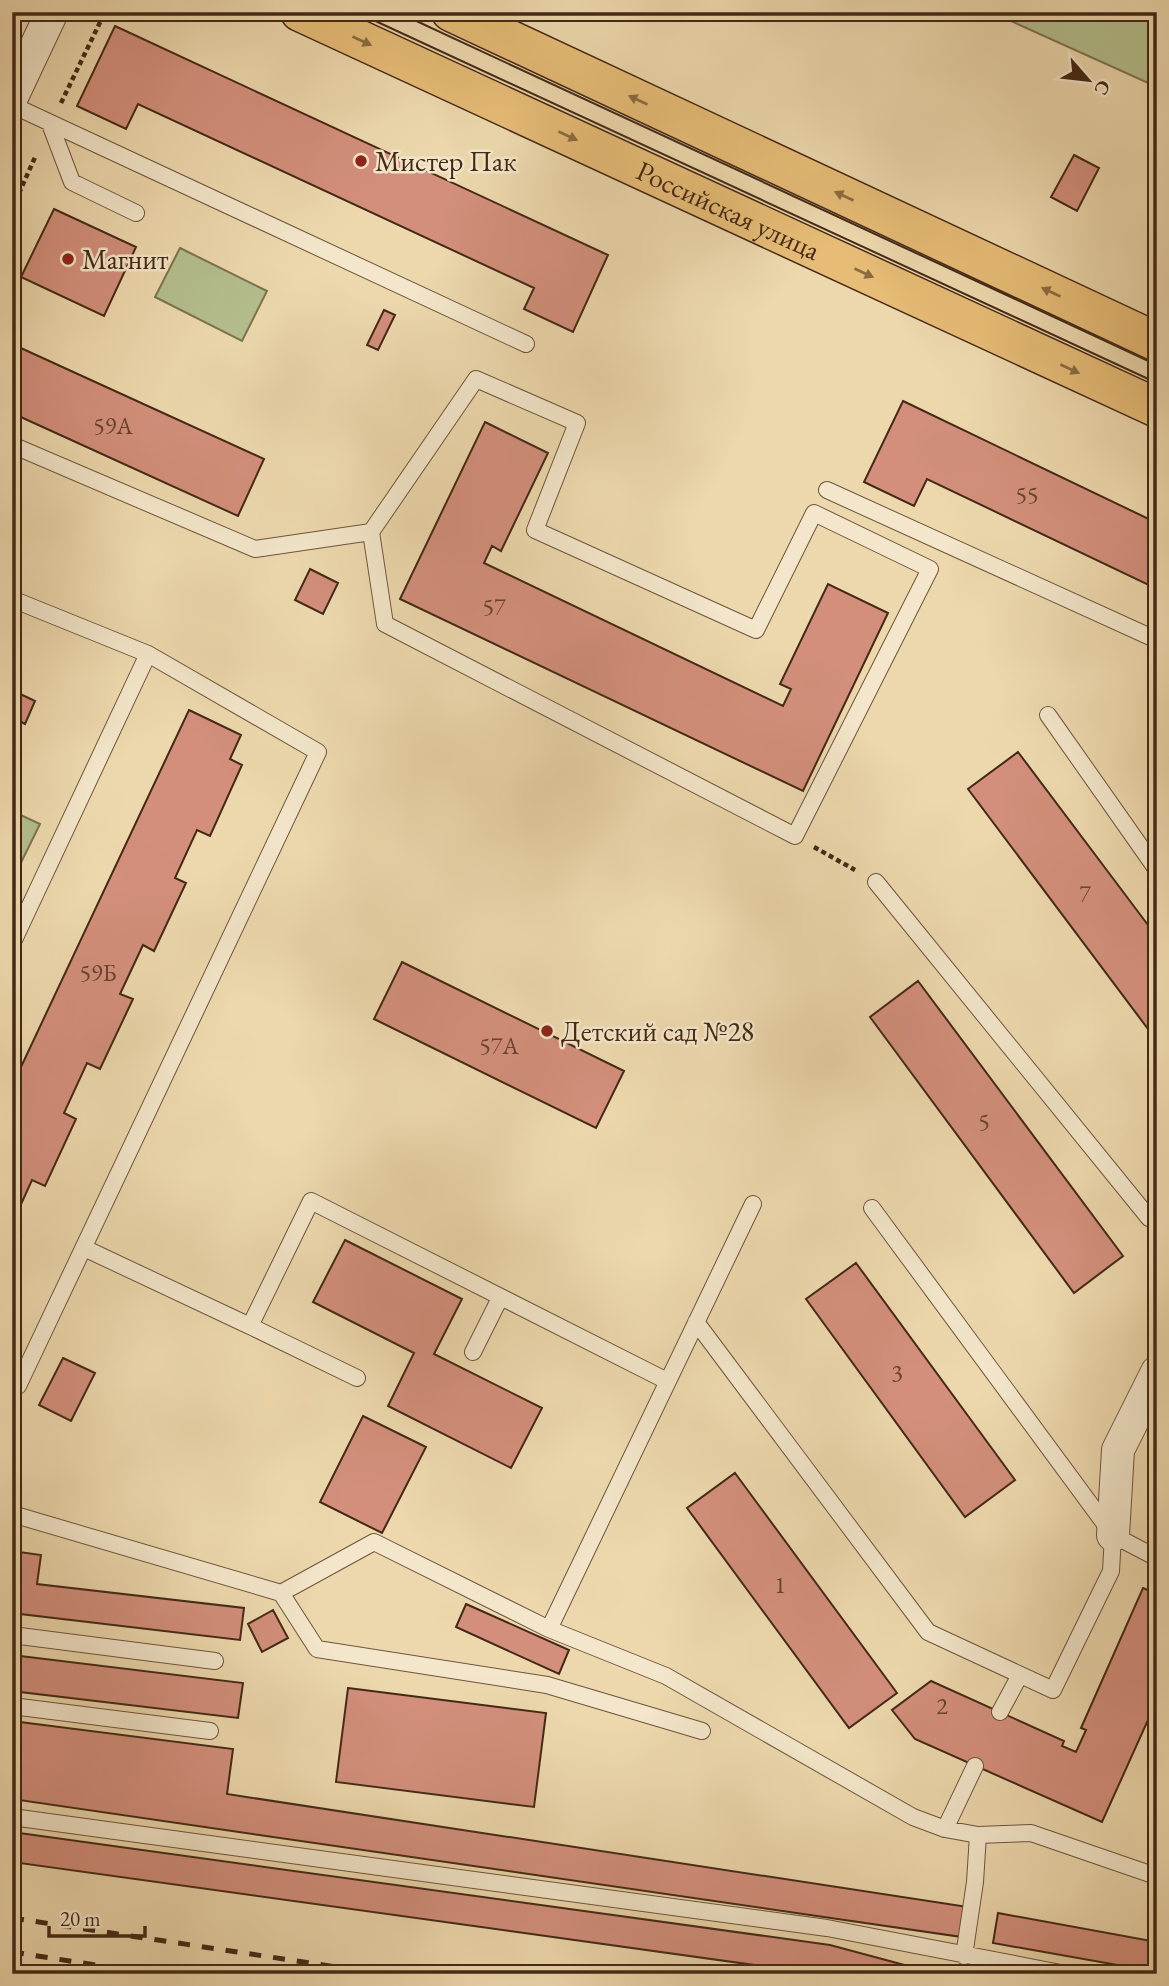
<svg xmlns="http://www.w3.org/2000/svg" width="1169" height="1986" font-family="'EB Garamond',serif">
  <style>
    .green { fill: #b4bf8d; stroke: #7c7451; stroke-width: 2 }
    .building { fill: #d38f7c; stroke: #432815; stroke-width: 2 }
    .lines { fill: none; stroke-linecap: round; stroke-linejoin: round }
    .lane-casing { stroke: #6e543b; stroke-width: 18 }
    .street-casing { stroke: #6e543b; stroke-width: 34 }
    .primary-casing { stroke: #432815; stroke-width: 41 }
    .path { stroke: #432815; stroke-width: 4.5; stroke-dasharray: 5 3.5; stroke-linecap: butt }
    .lane { stroke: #f3e6ca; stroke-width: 16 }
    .street { stroke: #f3e6ca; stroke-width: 32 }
    .primary { stroke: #e6bc76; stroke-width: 38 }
    .tram { stroke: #432815; stroke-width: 2 }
    .rail { stroke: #432815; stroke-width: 5; stroke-dasharray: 12 12; stroke-linecap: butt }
    .oneway { fill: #8c6b41 }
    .poi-dot { fill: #8f2418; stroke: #f3e6ca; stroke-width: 2.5 }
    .labels { text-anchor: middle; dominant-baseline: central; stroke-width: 5; stroke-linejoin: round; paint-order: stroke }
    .number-label { font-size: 24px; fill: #67422f }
    .poi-label { font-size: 28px; fill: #432815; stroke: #f3e6ca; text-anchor: start }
    .street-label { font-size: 28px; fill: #432815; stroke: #f3e6ca }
  </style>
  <rect width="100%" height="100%" fill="#edd8ad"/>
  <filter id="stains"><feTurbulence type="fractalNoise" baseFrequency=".00286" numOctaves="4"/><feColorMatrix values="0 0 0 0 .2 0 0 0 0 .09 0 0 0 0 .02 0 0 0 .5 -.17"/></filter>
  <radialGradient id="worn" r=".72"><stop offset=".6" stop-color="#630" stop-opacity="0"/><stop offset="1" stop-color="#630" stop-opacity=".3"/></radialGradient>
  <!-- green -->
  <path class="green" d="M991,12H1157V87Z
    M180,248L267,291L242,341L155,297Z
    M12,811L40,824L12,881Z"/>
  <!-- building -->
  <path class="building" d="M115,26L608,255L573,332L524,309L534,288L138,104L126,129L77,106Z
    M1074,155L1099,168L1077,211L1051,197Z
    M54,209L136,247L104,316L21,277Z
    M384,310L395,315L378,350L367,345Z
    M12,344L264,459L238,516L12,413Z
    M903,401L1157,523V589L927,479L914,506L864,482Z
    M485,422L548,453L501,551L492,546L484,563L783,706L791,689L780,684L828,584L888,613L803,791L400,599Z
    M310,569L338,583L323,614L295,600Z
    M12,690L35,701L25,724L12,717Z
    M189,710L241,735L230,759L242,765L210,836L197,830L175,878L186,883L154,951L143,945L120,994L133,999L100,1069L87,1063L64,1113L76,1119L45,1186L32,1180L12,1224V1086Z
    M1018,752L1157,937V1041L968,789Z
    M402,962L624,1071L596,1128L374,1019Z
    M918,981L1123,1256L1074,1293L870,1017Z
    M12,1232L21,1237L12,1256Z
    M345,1240L462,1299L434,1354L542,1408L511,1468L388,1406L414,1353L313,1302Z
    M856,1263L1015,1480L965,1517L806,1299Z
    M63,1358L95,1373L71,1421L39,1405Z
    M363,1416L426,1447L382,1533L320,1502Z
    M735,1473L897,1693L849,1728L687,1508Z
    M12,1551L41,1555L37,1584L244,1608L240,1640L12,1613Z
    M1143,1588L1157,1594V1700L1102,1822L915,1739L892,1710L931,1681L1064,1741L1062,1746L1076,1752L1086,1730L1081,1728Z
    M466,1604L569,1650L559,1674L456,1627Z
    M273,1610L288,1638L262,1652L248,1624Z
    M12,1655L243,1683L238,1718L12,1691Z
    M348,1688L546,1713L534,1807L336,1782Z
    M12,1721L233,1749L227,1794L968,1907L962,1937L12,1799Z
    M12,1832L830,1945L938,1974H819L12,1862Z
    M998,1913L1157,1942V1972L993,1943Z"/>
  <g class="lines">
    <defs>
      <path id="lane" d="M12,105L526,344
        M50,124L72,182L136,213
        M12,445L255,549L371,532L385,624L795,836L930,569L814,513L756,630L535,530L577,423L476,379L371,532
        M827,490L1157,640
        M12,599L148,654L318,752L18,1386L12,1384
        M1048,715L1157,870
        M876,882L1149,1218L1157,1221
        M12,944L148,654
        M872,1208L1113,1535L1157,1558
        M84,1248L250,1326L311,1201L667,1381
        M696,1322L928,1632L1053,1690L1111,1571L1113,1535
        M250,1326L357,1378
        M473,1352L500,1298
        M12,1514L281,1593L374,1542L549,1629L666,1676L913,1817L945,1829L978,1835L1031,1833L1150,1874
        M281,1593L317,1649L547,1685L702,1731
        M549,1629L753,1204
        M12,1635L215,1661
        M12,1706L210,1731
        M1000,1712L1020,1675
        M12,1817L827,1928L1066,1974
        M945,1829L975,1766
        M964,1956L975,1882L978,1835"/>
      <path id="street" d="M12,97L52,12
        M1113,1535L1118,1450L1157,1372"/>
      <g id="primary">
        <path id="s1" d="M300,12L1157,408"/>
        <path d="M451,12L1157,342"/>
      </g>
    </defs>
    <!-- lane casing -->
    <use href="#lane" class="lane-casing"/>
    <!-- street casing -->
    <use href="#street" class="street-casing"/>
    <!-- primary casing -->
    <use href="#primary" class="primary-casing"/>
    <!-- path -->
    <path class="path" d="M61,103L105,12
      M12,209L36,155
      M814,847L855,870"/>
    <!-- lane -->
    <use href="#lane" class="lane"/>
    <!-- street -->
    <use href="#street" class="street"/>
    <!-- primary -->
    <use href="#primary" class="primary"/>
    <!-- tram -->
    <path class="tram" d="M356,12L1157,383
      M397,12L1157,365"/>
    <!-- rail -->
    <path class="rail" d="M12,1918L383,1974
      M12,1952L154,1974"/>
  </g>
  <!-- one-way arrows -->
  <defs><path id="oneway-solid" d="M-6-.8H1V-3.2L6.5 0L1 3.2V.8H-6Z" transform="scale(1.75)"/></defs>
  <g class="oneway">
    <use href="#oneway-solid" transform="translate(362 41) rotate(25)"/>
    <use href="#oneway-solid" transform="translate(638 100) rotate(-155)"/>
    <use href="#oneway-solid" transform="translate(568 136) rotate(25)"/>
    <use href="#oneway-solid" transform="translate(844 196) rotate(-155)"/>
    <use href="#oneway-solid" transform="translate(864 273) rotate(25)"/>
    <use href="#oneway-solid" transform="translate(1051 292) rotate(-155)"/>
    <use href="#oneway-solid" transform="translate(1070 369) rotate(25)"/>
  </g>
  <!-- markers -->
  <g class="poi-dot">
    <circle cx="361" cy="161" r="7"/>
    <circle cx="68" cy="259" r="7"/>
    <circle cx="547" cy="1031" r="7"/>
  </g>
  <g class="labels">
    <!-- number labels -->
    <g class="number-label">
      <text x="113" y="425">59А</text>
      <text x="1027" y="494">55</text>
      <text x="494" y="606">57</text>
      <text x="1085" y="893">7</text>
      <text x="98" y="972">59Б</text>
      <text x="499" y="1045">57А</text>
      <text x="984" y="1121">5</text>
      <text x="897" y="1372">3</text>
      <text x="780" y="1584">1</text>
      <text x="942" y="1705">2</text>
    </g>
    <!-- poi labels -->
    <g class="poi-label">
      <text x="375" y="161">Мистер Пак</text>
      <text x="82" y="259">Магнит</text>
      <text x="561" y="1031">Детский сад №28</text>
    </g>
    <!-- street labels -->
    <g class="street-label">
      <text stroke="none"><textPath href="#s1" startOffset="472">Российская улица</textPath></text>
    </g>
  </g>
  <!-- margin -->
  <rect width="1169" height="1986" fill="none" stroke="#edd8ad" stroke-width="42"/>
  <rect x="14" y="14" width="1141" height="1958" fill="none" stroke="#432815" stroke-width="3.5"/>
  <rect x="21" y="21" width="1127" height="1944" fill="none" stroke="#432815" stroke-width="2"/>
  <!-- north arrow -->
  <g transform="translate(1088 80) rotate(118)" stroke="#f3e6ca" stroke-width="5" paint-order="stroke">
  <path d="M0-5L12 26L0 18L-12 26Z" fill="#432815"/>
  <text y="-10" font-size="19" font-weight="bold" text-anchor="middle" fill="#432815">С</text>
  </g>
  <!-- scale -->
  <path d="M49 1926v10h96v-10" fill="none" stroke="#432815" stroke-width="3.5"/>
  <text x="60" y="1926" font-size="21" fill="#432815" stroke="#f3e6ca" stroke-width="5" paint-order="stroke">20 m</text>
  <rect width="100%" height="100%" filter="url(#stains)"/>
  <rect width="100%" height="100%" fill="url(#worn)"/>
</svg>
